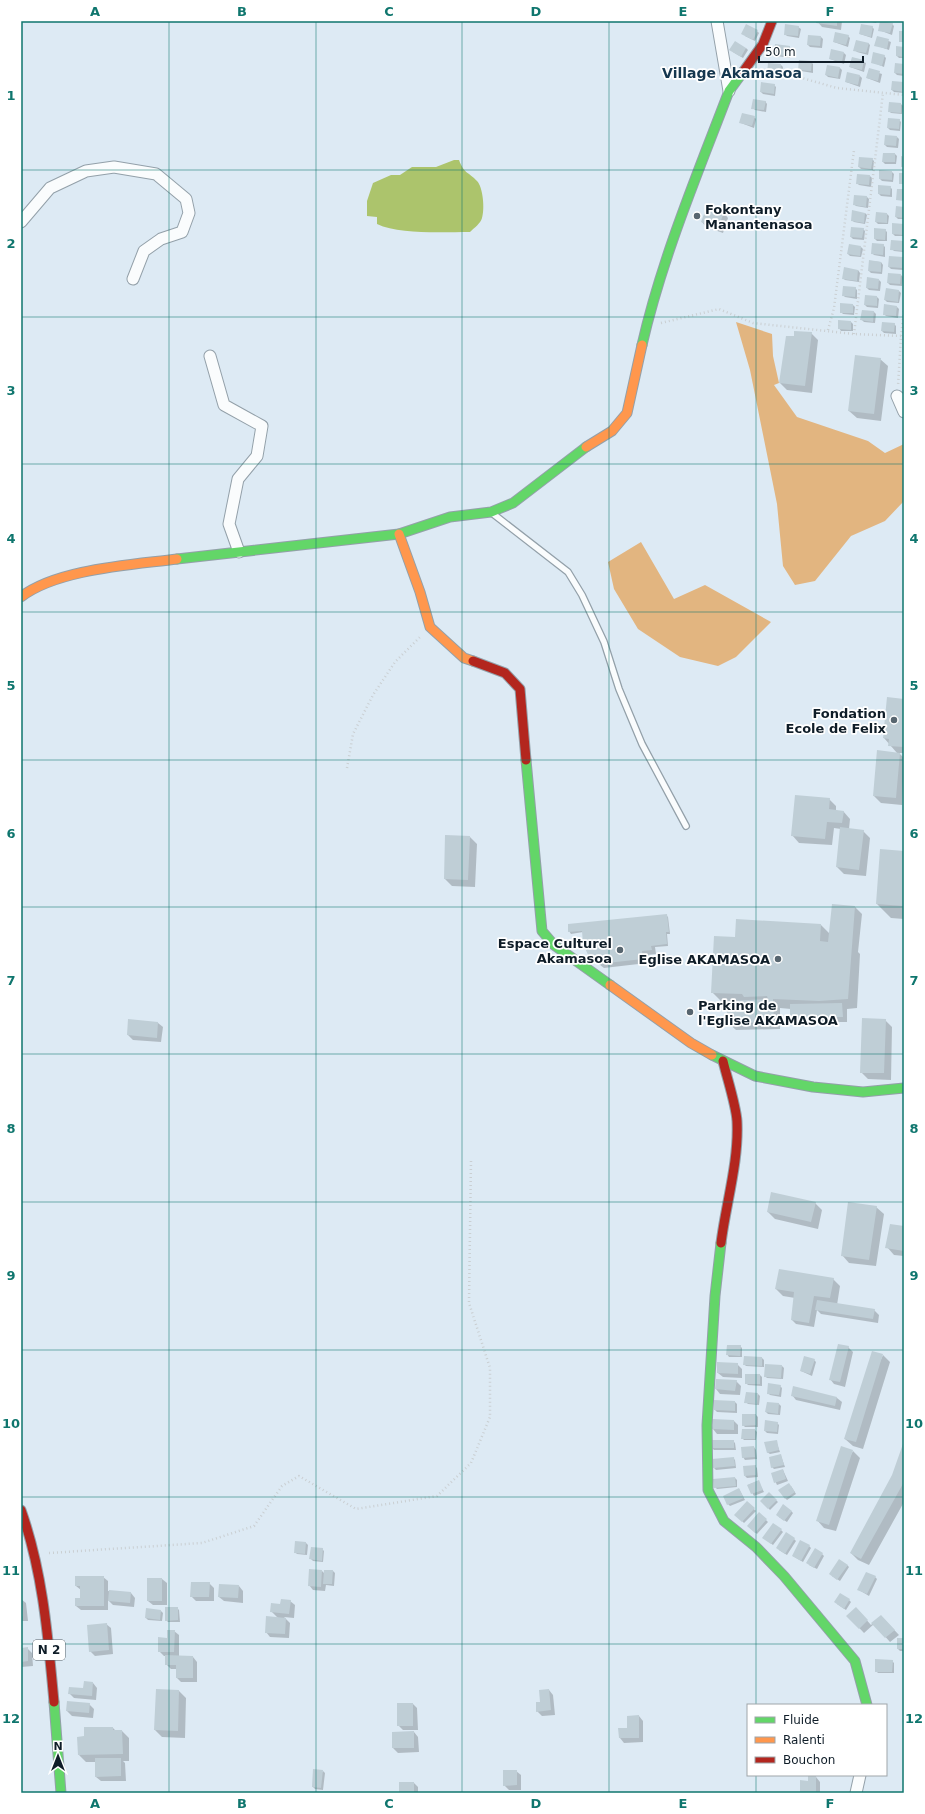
<svg xmlns="http://www.w3.org/2000/svg" width="925" height="1814" font-family="'DejaVu Sans',sans-serif">
  <style>
    .forest { fill: #e2b580 }
    .water { fill: #acc46c }
    .shadow { fill: #0003 }
    .building { fill: #bfced6 }
    .lines { fill: none; stroke-linecap: round; stroke-linejoin: round }
    .lane-casing { stroke: #93a0a9; stroke-width: 8 }
    .street-casing { stroke: #93a0a9; stroke-width: 13 }
    .fast-casing { stroke: #93a0a9; stroke-width: 11 }
    .slow-casing { stroke: #93a0a9; stroke-width: 11 }
    .jam-casing { stroke: #93a0a9; stroke-width: 11 }
    .path { stroke: #cacfd2; stroke-width: 2.5; stroke-dasharray: 1 3; stroke-linecap: butt }
    .lane { stroke: #fafcfd; stroke-width: 5.5 }
    .street { stroke: #fafcfd; stroke-width: 11 }
    .fast { stroke: #63d668; stroke-width: 9 }
    .slow { stroke: #ff974d; stroke-width: 9 }
    .jam { stroke: #b3261e; stroke-width: 9 }
    .grid { fill: none; stroke: #0f766e; stroke-width: 1; stroke-opacity: 0.55 }
    .poi-dot { fill: #57656f; stroke: #fff; stroke-width: 1.5 }
    .labels { text-anchor: middle; dominant-baseline: central; stroke-width: 3.5; stroke-linejoin: round; paint-order: stroke }
    .shield { fill: #fff; stroke: #576168; stroke-width: 1 }
    .shield-label { font-size: 12px; font-weight: bold; fill: #0f1d28 }
    .poi-label { font-size: 13px; font-weight: bold; fill: #0f1d28; stroke: #fff; text-anchor: end }
    .neighbourhood-label { font-size: 14px; font-weight: bold; fill: #15374f; stroke: #fff }
    .neatline { fill: none; stroke: #0f766e; stroke-width: 1.5 }
    .grid-label { font-size: 13px; text-anchor: middle; font-weight: bold; fill: #0f766e }
  </style>
  <rect width="100%" height="100%" fill="#ddeaf4"/>
  <!-- forest -->
  <path class="forest" d="M736,322L772,334L773,356L779,383L774,385L797,417L868,441L885,453L904,444V501L885,521L851,536L815,581L795,585L783,566L777,504L750,370Z
    M641,542L674,599L705,585L771,622L736,657L718,666L680,657L638,629L614,589L608,562Z"/>
  <!-- water -->
  <path class="water" d="M454,160H459C464,174 469,172 477,181C483,187 485,209 482,218C481,223 474,228 470,232C445,232 400,235 377,224V217L367,216V201L373,183L391,175H400L412,167H436Z"/>
  <!-- shadow -->
  <path class="shadow" d="M756,21H763L762,23Z
    M817,21H842L841,30L822,27Z
    M866,21H877L876,23Z
    M892,24L894,26L892,35L879,30Z
    M798,27L801,29L799,38L787,36L785,34Z
    M872,27L874,29L872,38L860,34Z
    M757,31L759,33L755,41L745,36Z
    M848,36L850,38L848,47L834,42Z
    M821,37L823,39L822,48L810,47L808,45Z
    M878,37L891,42L889,50L875,45Z
    M868,43L870,45L868,55L857,52L855,50Z
    M789,47L791,49L790,58L777,56L775,54Z
    M746,48L748,50L743,58L733,52Z
    M904,48V58H899L897,56Z
    M844,53L846,55L844,64L830,59Z
    M884,56L886,58L884,67L872,62Z
    M853,58L866,63L864,72L850,67Z
    M811,62L813,64V73L801,71L799,69Z
    M781,65L783,67L782,76L770,75L768,73Z
    M904,65V76L897,75L895,73Z
    M840,68L842,70L840,79L828,77L826,75Z
    M869,70L882,74L880,83L867,78Z
    M860,76L862,78L860,87L846,82Z
    M904,83V93L894,92L892,90Z
    M774,85L776,87L775,96L763,94L761,92Z
    M765,101L767,104L766,112L755,110L753,108Z
    M901,104L903,106L902,114L891,113L889,111Z
    M754,117L756,119L754,128L741,123Z
    M899,120L901,122L900,131L890,130L888,128Z
    M897,137L899,139L898,148L887,147L885,145Z
    M895,154L897,156L896,164H885L883,162Z
    M872,159L874,161L873,170L861,169L859,167Z
    M892,172L894,174L893,182L882,181L880,179Z
    M870,176L872,178L871,187L859,185L857,183Z
    M890,187L892,189V197L881,196L879,194Z
    M867,197L869,199L868,208L856,206L854,204Z
    M707,207L724,213L728,218L723,233L706,227L702,222Z
    M904,208V219H898L896,217Z
    M865,213L867,215L865,224L854,222L852,220Z
    M887,214L889,216L888,224H878L876,222Z
    M904,225V236H895L893,234Z
    M863,229L865,231L864,240L853,239L851,237Z
    M885,230L887,232V241H877L875,239Z
    M904,242V252L894,251L892,249Z
    M883,245L885,247V257L874,255L872,253Z
    M861,247L863,249L861,257L850,256L848,254Z
    M902,258L904,260L903,270L891,269L889,267Z
    M870,261L881,262L883,265L882,274L871,273L869,271Z
    M858,270L860,273L859,282L845,280L843,278Z
    M901,275L903,277L902,286L890,285L888,283Z
    M879,280L881,282L880,291L869,290L867,288Z
    M855,288L857,290V299L845,297L843,295Z
    M899,291L901,293L899,303L887,302L885,300Z
    M877,297L879,299L878,308L867,307L865,305Z
    M853,305L855,307L854,315L843,314L841,312Z
    M897,307L899,309L898,318L886,316L884,314Z
    M862,311L874,312L876,314L875,323L864,322L862,320Z
    M851,322L853,324V331H841L839,328Z
    M894,324L896,326V334L884,333L882,331Z
    M811,333L818,340L812,393L787,390L780,383L795,337Z
    M880,359L888,366L881,421L857,418L849,411Z
    M904,700V753H899L904,758L902,805L881,803L874,796L897,753L884,738Z
    M829,799L836,806V811H843L850,819L849,829L863,831L870,838L866,876L844,874L837,867L841,829L834,828L832,845L799,843L792,835Z
    M470,837L477,844L475,887L452,886L445,879Z
    M904,852V919L891,918L877,904Z
    M855,907L862,914L858,952L860,954L857,1008L847,1009V1022H796L791,1018V1009L780,1008V1029L736,1030L728,1023V1002H722L712,992L736,938L821,925L830,934Z
    M666,915L668,917L670,934H667L668,946L655,947L656,954L647,955V963L604,968L591,958L583,932L571,934L569,931Z
    M129,1020L158,1023L163,1027L161,1042L133,1040L128,1035Z
    M885,1020L892,1027L891,1080L868,1079L861,1072Z
    M815,1203L822,1210L818,1229L775,1219L768,1212Z
    M876,1207L884,1214L876,1266L849,1263L842,1255Z
    M904,1228V1256L894,1255L887,1247Z
    M833,1279L840,1286L837,1305L874,1310L879,1315L878,1323L821,1314L817,1310L814,1327L796,1324L792,1320L795,1298L783,1296L776,1289Z
    M740,1346L742,1348V1357H729L727,1354Z
    M848,1347L853,1352L845,1387L834,1384L830,1379Z
    M883,1355L890,1362L863,1449L853,1446L845,1439Z
    M762,1358L764,1360V1367L746,1366L744,1364Z
    M814,1360L816,1362L812,1376L801,1371Z
    M737,1364L742,1369V1378L723,1377L718,1373Z
    M782,1366L784,1368L783,1379L767,1378L765,1376Z
    M760,1375L762,1377V1386L748,1385L746,1383Z
    M736,1381L741,1386L740,1395L720,1394L716,1389Z
    M780,1386L782,1388L781,1397L770,1395L768,1393Z
    M794,1387L837,1398L842,1402L840,1410L796,1400L792,1395Z
    M758,1394L760,1396L759,1405L748,1404L746,1402Z
    M715,1401L735,1402L737,1404V1413L717,1412L715,1410Z
    M779,1404L781,1406L780,1415L768,1414L766,1412Z
    M756,1415L758,1417V1427H745L743,1425Z
    M734,1421L738,1425V1434H717L713,1429Z
    M777,1423L779,1425L778,1434L767,1433L765,1431Z
    M755,1430L757,1432L756,1440H744L742,1438Z
    M733,1441L735,1443L736,1450H714L712,1448Z
    M776,1441L780,1452L770,1454L767,1452Z
    M904,1443V1502L869,1565L858,1560L851,1553L893,1476Z
    M754,1447L756,1450L757,1459L745,1460L743,1457Z
    M853,1451L860,1458L836,1531L824,1528L817,1520Z
    M781,1456L785,1467L774,1469L772,1467Z
    M733,1458L735,1460L736,1468L716,1470L714,1468Z
    M755,1466L757,1468L758,1477L747,1478L745,1476Z
    M783,1470L788,1481L777,1485L772,1474Z
    M735,1478L737,1480V1487L717,1489L715,1487Z
    M758,1481L764,1492L754,1496L748,1485Z
    M791,1486L796,1494L787,1500L785,1498Z
    M739,1489L745,1500L730,1506L728,1504Z
    M769,1494L778,1502L770,1510L762,1501Z
    M747,1503L756,1511L744,1523L736,1515Z
    M791,1511L793,1513L787,1522L779,1517Z
    M759,1513L768,1522L757,1534L748,1526Z
    M781,1530L783,1532L773,1545L765,1539Z
    M794,1539L796,1541L787,1555L779,1550Z
    M296,1542L306,1543L308,1545L307,1555L297,1554L295,1552Z
    M809,1546L811,1548L803,1562L793,1556Z
    M322,1549L324,1551L323,1562L313,1561L311,1559Z
    M822,1554L824,1556L817,1569L809,1565Z
    M847,1565L849,1567L840,1581L832,1576Z
    M322,1571L325,1574L333,1571L335,1573L334,1586L326,1585L325,1591L313,1590L309,1585Z
    M103,1577L108,1581V1591L131,1593L135,1598L134,1607L113,1605L108,1600V1610H81L76,1606L81,1599V1590L76,1586Z
    M875,1577L877,1579L869,1596L859,1590Z
    M162,1579L167,1583V1605H153L148,1601Z
    M209,1583L214,1588V1601H196L191,1596Z
    M239,1586L243,1591V1603L224,1601L219,1597Z
    M21,1599L26,1603L28,1621H21Z
    M849,1600L851,1602L846,1610L837,1604Z
    M290,1601L295,1605L294,1618L284,1617L290,1623L289,1638L270,1637L266,1632L278,1618L271,1611Z
    M177,1608L179,1610L180,1622H168L166,1620Z
    M856,1608L871,1625L881,1616L899,1635L890,1642L874,1624L864,1633L848,1616Z
    M161,1611L163,1613L162,1621L148,1620L146,1618Z
    M106,1624L111,1628L113,1654L95,1656L90,1651Z
    M174,1631L179,1635V1657H193L197,1662V1682H181L177,1678V1669H171L166,1664V1656H164L159,1651Z
    M904,1639V1651H900L898,1649Z
    M27,1648L32,1653L33,1666L21,1667V1649Z
    M892,1661L894,1663V1673H878L876,1671Z
    M93,1683L97,1688L96,1700L74,1698L70,1694L84,1689Z
    M157,1690L179,1691L186,1698L185,1738L162,1737L155,1730Z
    M549,1690L553,1695L555,1715L542,1716L537,1711Z
    M89,1704L94,1709L93,1718L72,1716L67,1711Z
    M413,1704L417,1708L418,1730H403L398,1725Z
    M639,1716L643,1721V1742L624,1743L620,1738Z
    M113,1728L116,1731H122L129,1738V1761H123L125,1763L126,1781H101L96,1777V1762H86L79,1755Z
    M414,1732L418,1737L419,1752L398,1753L393,1748Z
    M323,1771L325,1773L323,1790L315,1789L313,1787Z
    M516,1771L521,1775V1790H509L504,1785Z
    M816,1777L820,1782V1793H801L808,1782Z
    M414,1783L418,1787V1793H400Z"/>
  <!-- building -->
  <path class="building" d="M816,21H837V26L816,23Z
    M880,21L893,23L890,33L878,31Z
    M746,24L758,30L753,40L741,34Z
    M785,24L799,26L798,36L784,35Z
    M861,24L873,26L871,37L859,34Z
    M899,31H904V42H899Z
    M835,32L849,35L846,45L833,42Z
    M808,35L821,36L820,46L807,45Z
    M877,36L889,39L887,49L874,46Z
    M856,40L869,43L866,53L853,51Z
    M735,41L746,48L741,57L729,50Z
    M775,44L790,46L789,56L774,55Z
    M896,46L904,47V57L896,56Z
    M831,49L844,52L842,62L829,59Z
    M873,52L885,55L882,66L871,63Z
    M852,57L864,60L862,70L849,67Z
    M799,60L812,61L811,71L798,70Z
    M768,63L781,64L780,75L767,73Z
    M895,63L904,64V74L894,73Z
    M827,65L840,67L838,78L825,75Z
    M869,68L880,71L878,81L866,78Z
    M847,72L860,75L858,85L845,82Z
    M892,81L904,82V92L891,90Z
    M761,82L775,84L774,94L760,92Z
    M753,99L766,101L764,110L751,109Z
    M889,102L901,103V113L888,112Z
    M742,113L755,116L752,126L739,123Z
    M888,118L900,119L899,129L887,128Z
    M885,135L897,136L896,146L884,145Z
    M883,153H895V162H882Z
    M901,156L904,157V167H901Z
    M859,157L873,158L871,169L858,167Z
    M879,170L892,171V180L879,179Z
    M899,173H904V184H899Z
    M857,174L870,175L869,185L856,184Z
    M878,185L891,186L890,195L878,194Z
    M897,189H904V201L896,200Z
    M854,195L867,196L866,207L853,205Z
    M707,206L724,212L718,229L701,222Z
    M896,206L904,207V218L895,217Z
    M852,210L865,213L864,223L851,221Z
    M876,212L887,213V223L875,222Z
    M892,223L904,224V235L892,234Z
    M851,227L864,228L862,238L850,237Z
    M874,228L886,229L885,240L874,239Z
    M891,240L904,241V251L890,250Z
    M872,243L884,244L883,255L871,254Z
    M849,244L861,246L860,256L847,254Z
    M889,256L903,257L902,268L888,267Z
    M869,260L881,262V272L868,271Z
    M844,267L858,270L857,281L842,279Z
    M888,273L901,274L900,284L887,283Z
    M867,277L879,279L878,289L866,288Z
    M843,286L856,287L855,297L842,296Z
    M886,288L899,290L898,302L884,300Z
    M865,295L877,296V306L864,305Z
    M840,303L853,304V313H840Z
    M884,304L897,306L896,316L883,315Z
    M862,310L874,311L873,322L860,320Z
    M838,320L851,321V330L838,329Z
    M882,322L895,323L894,332L881,331Z
    M794,331L812,332L805,386L779,383L786,336H794Z
    M855,355L881,358L874,414L848,411Z
    M887,697L904,699V747L888,746L889,739L883,738Z
    M877,750L900,753L896,798L873,796Z
    M795,795L830,798L829,809L844,811L842,823L827,822L825,839L791,836Z
    M840,827L864,830L859,870L836,867Z
    M445,835L470,836L468,880L444,879Z
    M880,849L904,851V906L876,904Z
    M832,904L855,906L848,999L819,1001L773,999L774,1022L727,1023V1001L768,999L767,996L744,997L742,994L711,993L714,936L735,937L736,919L821,924L820,941L828,942Z
    M667,914L669,932H666L667,944L651,946L652,950L642,951L643,959L598,964L590,959L583,944L582,931L568,932V924Z
    M842,1003L843,1017L790,1018V1004Z
    M862,1018L886,1019L884,1073H860Z
    M128,1019L158,1022L157,1038L127,1035Z
    M771,1192L816,1202L811,1222L767,1212Z
    M848,1202L877,1206L869,1260L841,1256Z
    M890,1224L904,1226V1251L885,1248Z
    M779,1269L834,1278L830,1298L814,1296L809,1323L791,1320L794,1292L775,1289Z
    M817,1300L875,1309L873,1319L815,1310Z
    M838,1344L849,1346L840,1382L829,1380Z
    M727,1345H741L740,1356L726,1355Z
    M872,1351L883,1354L856,1442L844,1439Z
    M744,1356L762,1357V1366L743,1365Z
    M804,1356L815,1359L810,1374L800,1371Z
    M717,1362L738,1363V1374L717,1373Z
    M765,1364L782,1365L781,1378L764,1377Z
    M745,1374H760V1384H745Z
    M716,1379L737,1380L735,1391L715,1389Z
    M768,1383L781,1385L779,1395L767,1394Z
    M793,1386L837,1397L835,1406L791,1396Z
    M746,1392L758,1393L757,1404L744,1403Z
    M714,1400L735,1401V1411L714,1410Z
    M767,1402L779,1403L778,1414L765,1412Z
    M742,1414H756V1425L742,1426Z
    M712,1419L734,1420V1430L712,1429Z
    M765,1420L778,1422L777,1432L764,1431Z
    M742,1429H755V1439H741Z
    M711,1440H734V1448H711Z
    M777,1440L779,1450L767,1453L764,1442Z
    M904,1441V1482L861,1559L850,1553L892,1475Z
    M754,1446L755,1457L742,1458L741,1447Z
    M841,1446L853,1450L829,1525L816,1521Z
    M781,1454L784,1465L771,1468L769,1457Z
    M734,1457L735,1466L713,1468L712,1459Z
    M756,1465V1475L744,1476L743,1466Z
    M783,1469L786,1479L774,1483L771,1473Z
    M735,1477L736,1486L714,1488L713,1479Z
    M759,1480L763,1490L751,1494L747,1485Z
    M789,1483L795,1492L785,1499L778,1490Z
    M739,1488L744,1498L727,1505L723,1496Z
    M769,1492L777,1500L768,1509L760,1501Z
    M747,1501L755,1508L742,1522L734,1515Z
    M783,1504L792,1511L784,1521L776,1515Z
    M759,1512L767,1519L755,1533L747,1526Z
    M773,1523L782,1529L771,1544L762,1538Z
    M786,1532L795,1538L785,1554L776,1548Z
    M800,1540L810,1545L801,1561L792,1556Z
    M295,1541L306,1542L305,1554L294,1553Z
    M311,1547L323,1548L322,1561L309,1559Z
    M815,1548L823,1553L814,1568L806,1563Z
    M839,1559L848,1565L837,1580L829,1574Z
    M309,1569L322,1570L321,1587L308,1586Z
    M324,1570H333L332,1584H323Z
    M866,1572L876,1576L867,1594L857,1590Z
    M75,1576H104V1606H75V1598H80V1586H75Z
    M147,1578H162V1601H147Z
    M191,1582H210L209,1597H190Z
    M219,1584L239,1585L238,1598L218,1597Z
    M109,1590L131,1592L130,1603L108,1601Z
    M840,1593L850,1599L844,1609L834,1602Z
    M281,1599L291,1600L289,1614L270,1612L271,1603L280,1604Z
    M21,1601H22L23,1616L21,1617Z
    M165,1607H178V1620L165,1621Z
    M856,1607L868,1620L859,1629L846,1616Z
    M146,1608L161,1610L160,1620L145,1618Z
    M881,1615L895,1630L885,1638L871,1623Z
    M266,1616L286,1618L285,1634L265,1633Z
    M107,1623L109,1650L89,1652L87,1625Z
    M167,1630H175L174,1652H158V1637L167,1638Z
    M897,1638H904V1649H897Z
    M28,1647V1661L21,1662V1648Z
    M165,1655L193,1656V1678H176V1665H165Z
    M875,1659L893,1660L892,1672H875Z
    M84,1681L93,1682L92,1696L68,1694L69,1687L83,1688Z
    M156,1689L179,1690L178,1731L154,1730Z
    M549,1689L551,1710L536,1712V1702H540L539,1690Z
    M67,1701L90,1703L89,1713L66,1711Z
    M397,1703H413V1726H397Z
    M639,1715V1738H619L618,1728H627V1716Z
    M84,1727H113V1730H122L123,1754L78,1755L77,1737L84,1736Z
    M414,1731V1748H392V1732Z
    M95,1758H121V1776L95,1777Z
    M313,1769L323,1770L321,1788L312,1787Z
    M503,1770H517V1785L503,1786Z
    M808,1776H816V1793H800V1780L808,1781Z
    M399,1782H414V1793H399Z"/>
  <g class="lines">
    <defs>
      <path id="lane" d="M492,513L568,572L582,595L604,642L619,689L642,744L686,826"/>
      <path id="street" d="M717,21L729,91
        M21,222L50,188L86,171L114,167L156,174L186,199L189,213L182,232L161,239L144,251L133,279
        M210,356L224,405L262,426L257,456L238,479L229,524L239,552
        M904,402L897,396L904,412
        M856,1793L860,1775"/>
      <path id="fast" d="M642,345C662,258 697,175 729,91L743,72
        M177,559L399,534L450,517L491,512L513,503L586,447
        M526,760L542,931L554,945L610,985
        M712,1055L755,1076L813,1087L863,1092L904,1088
        M721,1243L715,1296L707,1425L708,1490L724,1521L756,1547L784,1576L855,1661L867,1705
        M54,1702L61,1793"/>
      <path id="slow" d="M586,447L612,431L627,413L642,345
        M399,534L420,592L430,627L464,658L473,661
        M21,597C57,569 132,565 177,559
        M610,985L691,1043L712,1055"/>
      <path id="jam" d="M743,72L763,44L772,21
        M473,661L505,673L520,689L526,760
        M721,1243C726,1203 739,1162 737,1121C736,1105 727,1078 723,1061
        M21,1510C43,1572 48,1637 54,1702"/>
    </defs>
    <!-- lane casing -->
    <use href="#lane" class="lane-casing"/>
    <!-- street casing -->
    <use href="#street" class="street-casing"/>
    <!-- fast casing -->
    <use href="#fast" class="fast-casing"/>
    <!-- slow casing -->
    <use href="#slow" class="slow-casing"/>
    <!-- jam casing -->
    <use href="#jam" class="jam-casing"/>
    <!-- path -->
    <path class="path" d="M788,74L837,88L904,95
      M661,323L719,309L753,323L854,334L901,336L898,386
      M828,330L834,308L854,150
      M854,334L883,93
      M901,336L904,310
      M347,768L353,734L373,695L395,662L420,637
      M49,1553L202,1543L254,1526L282,1486L299,1476L356,1509L437,1496L471,1463L490,1417V1368L469,1303L471,1160"/>
    <!-- lane -->
    <use href="#lane" class="lane"/>
    <!-- street -->
    <use href="#street" class="street"/>
    <!-- fast -->
    <use href="#fast" class="fast"/>
    <!-- slow -->
    <use href="#slow" class="slow"/>
    <!-- jam -->
    <use href="#jam" class="jam"/>
  </g>
  <!-- grid -->
  <path class="grid" d="M169,21V1793M316,21V1793M462,21V1793M609,21V1793M756,21V1705M21,170H904M21,317H904M21,464H904M21,612H904M21,760H904M21,907H904M21,1054H904M21,1202H904M21,1350H904M21,1497H904M21,1644H904M756,1775V1793"/>
  <!-- markers -->
  <g class="poi-dot">
    <circle cx="697" cy="216" r="4"/>
    <circle cx="894" cy="720" r="4"/>
    <circle cx="620" cy="950" r="4"/>
    <circle cx="778" cy="959" r="4"/>
    <circle cx="690" cy="1012" r="4"/>
  </g>
  <g class="labels">
    <!-- shield labels -->
    <rect class="shield" x="33" y="1640" width="32" height="20" rx="3"/>
    <g class="shield-label">
      <text x="49" y="1650">N 2</text>
    </g>
    <!-- poi labels -->
    <g class="poi-label">
      <text x="705" y="209" text-anchor="start">Fokontany<tspan x="705" dy="15">Manantenasoa</tspan></text>
      <text x="886" y="713">Fondation<tspan x="886" dy="15">Ecole de Felix</tspan></text>
      <text x="612" y="943">Espace Culturel<tspan x="612" dy="15">Akamasoa</tspan></text>
      <text x="770" y="959">Eglise AKAMASOA</text>
      <text x="698" y="1005" text-anchor="start">Parking de<tspan x="698" dy="15">l'Eglise AKAMASOA</tspan></text>
    </g>
    <!-- neighbourhood labels -->
    <g class="neighbourhood-label">
      <text x="732" y="73">Village Akamasoa</text>
    </g>
  </g>
  <!-- border -->
  <rect width="925" height="1814" fill="none" stroke="#ffffff" stroke-width="44"/>
  <!-- legend -->
  <rect x="747" y="1704" width="140" height="72" fill="#ffffff" stroke="#9fa5a9"/>
  <rect x="755" y="1717" width="20" height="6" fill="#63d668" stroke="#9fa5a9"/>
  <text x="783" y="1724" font-size="12" fill="#0f1d28">Fluide</text>
  <rect x="755" y="1737" width="20" height="6" fill="#ff974d" stroke="#9fa5a9"/>
  <text x="783" y="1744" font-size="12" fill="#0f1d28">Ralenti</text>
  <rect x="755" y="1757" width="20" height="6" fill="#b3261e" stroke="#9fa5a9"/>
  <text x="783" y="1764" font-size="12" fill="#0f1d28">Bouchon</text>
  <!-- north arrow -->
  <g transform="translate(58 1756)" stroke="#ffffff" stroke-width="3" paint-order="stroke">
  <path d="M0-3L7 15L0 10L-7 15Z" fill="#0f1d28"/>
  <text y="-6" font-size="11" font-weight="bold" text-anchor="middle" fill="#0f1d28">N</text>
  </g>
  <!-- scale -->
  <path d="M759 56v6h104v-6" fill="none" stroke="#0f1d28" stroke-width="2"/>
  <text x="765" y="56" font-size="12" fill="#0f1d28" stroke="#ffffff" stroke-width="3" paint-order="stroke">50 m</text>
  <rect x="22" y="22" width="881" height="1770" class="neatline"/>
  <g class="grid-label">
    <text x="95" y="16">A</text>
    <text x="242" y="16">B</text>
    <text x="389" y="16">C</text>
    <text x="536" y="16">D</text>
    <text x="683" y="16">E</text>
    <text x="830" y="16">F</text>
    <text x="11" y="100">1</text>
    <text x="914" y="100">1</text>
    <text x="11" y="248">2</text>
    <text x="914" y="248">2</text>
    <text x="11" y="395">3</text>
    <text x="914" y="395">3</text>
    <text x="11" y="543">4</text>
    <text x="914" y="543">4</text>
    <text x="11" y="690">5</text>
    <text x="914" y="690">5</text>
    <text x="11" y="838">6</text>
    <text x="914" y="838">6</text>
    <text x="11" y="985">7</text>
    <text x="914" y="985">7</text>
    <text x="11" y="1133">8</text>
    <text x="914" y="1133">8</text>
    <text x="11" y="1280">9</text>
    <text x="914" y="1280">9</text>
    <text x="11" y="1428">10</text>
    <text x="914" y="1428">10</text>
    <text x="11" y="1575">11</text>
    <text x="914" y="1575">11</text>
    <text x="11" y="1723">12</text>
    <text x="914" y="1723">12</text>
    <text x="95" y="1808">A</text>
    <text x="242" y="1808">B</text>
    <text x="389" y="1808">C</text>
    <text x="536" y="1808">D</text>
    <text x="683" y="1808">E</text>
    <text x="830" y="1808">F</text>
  </g>
</svg>
